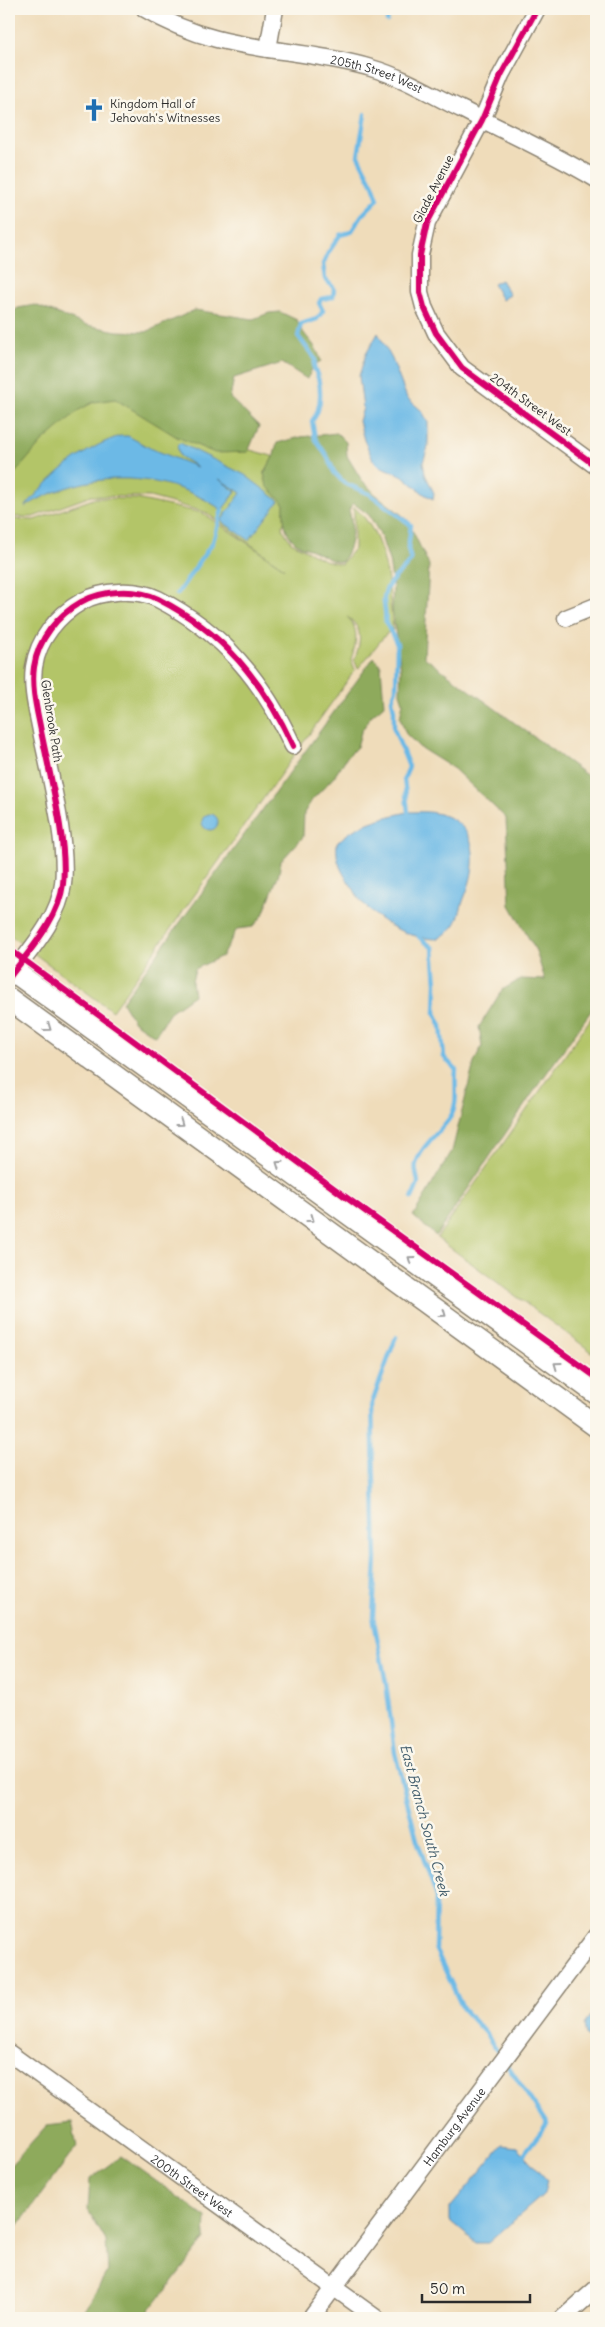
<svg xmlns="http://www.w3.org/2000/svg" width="605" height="2327" font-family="Delius,sans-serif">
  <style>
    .green { fill: #b3c568; stroke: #6f784a }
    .forest { fill: #8eaa5c; stroke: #5c6a44 }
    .water { fill: #6cb9e6; stroke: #4c7288 }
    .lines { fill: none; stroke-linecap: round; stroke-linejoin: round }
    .stream { stroke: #6cb9e6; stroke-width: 4.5 }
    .minor-casing { stroke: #8d8472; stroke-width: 19 }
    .major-casing { stroke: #8d8472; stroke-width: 24 }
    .minor { stroke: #fff; stroke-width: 16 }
    .major { stroke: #fff; stroke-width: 21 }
    .cycleway-casing { stroke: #fbf7ec; stroke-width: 9 }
    .cycleway { stroke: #d6006c; stroke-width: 6 }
    .oneway { stroke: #a0a0a0 }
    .labels { text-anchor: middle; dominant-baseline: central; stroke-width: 5; stroke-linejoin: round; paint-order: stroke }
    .street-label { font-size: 12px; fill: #2b2b2b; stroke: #fbf7ec }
    .poi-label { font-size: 12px; fill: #2b2b2b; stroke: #fbf7ec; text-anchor: start }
    .water-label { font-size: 14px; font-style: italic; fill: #425d6c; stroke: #fbf7ec }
  </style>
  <rect width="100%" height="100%" fill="#fbf7ec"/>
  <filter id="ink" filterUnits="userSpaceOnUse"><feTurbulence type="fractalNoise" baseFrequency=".02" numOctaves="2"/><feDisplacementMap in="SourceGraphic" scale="10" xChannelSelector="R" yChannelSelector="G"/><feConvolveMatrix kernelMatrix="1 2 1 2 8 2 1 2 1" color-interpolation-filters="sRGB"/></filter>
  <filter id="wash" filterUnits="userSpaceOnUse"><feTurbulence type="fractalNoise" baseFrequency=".0096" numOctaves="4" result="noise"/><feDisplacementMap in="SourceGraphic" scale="20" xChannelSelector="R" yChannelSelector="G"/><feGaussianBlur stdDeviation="1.12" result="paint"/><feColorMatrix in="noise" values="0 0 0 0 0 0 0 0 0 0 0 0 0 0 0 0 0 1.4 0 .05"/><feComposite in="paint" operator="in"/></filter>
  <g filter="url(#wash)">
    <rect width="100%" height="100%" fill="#efdcba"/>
    <!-- green -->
    <path class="green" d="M105,394L239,447L272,456L280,480L292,500L282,528L291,542L324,560L341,564L354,549V507C388,536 389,588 393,630L386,634L358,669L354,659C361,645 364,627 347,617C360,628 356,645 351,659L355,670L112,1011L9,935V519L34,520L96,498L136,499L203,513L284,568L205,512L150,497L91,496L33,517H9V471L73,410Z
      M596,1011V1355L437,1238Z"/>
    <!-- forest -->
    <path class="forest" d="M35,305L86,325L117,331L146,332L195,310L253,319L269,313L280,312L297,320C304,339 315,340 321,361L314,365L307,379L282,363L234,378L230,398L259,426L248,452L215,453L177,437L115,399L94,402L79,410L42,442L9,480V315L18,308Z
      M337,433L346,442L347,456L361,479L375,494L407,519L429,565L424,657L596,782V1004L541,1081L436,1236L413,1216L452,1151L474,1063L482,1046L479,1027L502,990L521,979L545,980L536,951L510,905L506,818L454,769L419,747L406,734L400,718L403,702L400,693L401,669L392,610L393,586L389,561L381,536L369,515L353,503L349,510C354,530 353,544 342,562C330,561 324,556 314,551C309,548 303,548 299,545C284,536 283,519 284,504L267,486L264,474L274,455L277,443L301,437Z
      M374,657L381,666L384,705L371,716L361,732L357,747L347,757L334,777L312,800L304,813L303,837L281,861L279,873L263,915L253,927L237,929L222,956L195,969L192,982L194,995L171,1011L155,1036L134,1022L122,1002Z
      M72,2122L77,2146L9,2238V2167L47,2125Z
      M121,2156L206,2217L205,2239L144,2318H80L108,2271L106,2241L88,2210L90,2179Z"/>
    <!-- water -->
    <path class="water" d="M501,280L510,295L502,300L493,284Z
      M378,333L392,359L407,398L422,411L428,422V447L423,462L425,474L434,493L433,499L424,494L403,476L379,466L373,460L364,440L359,421L363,408L359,376L366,354Z
      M120,436H128L150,448L197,467L180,456L177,446L180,443L245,475L279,501L249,540L221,521L241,493L219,479L236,492L222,510C162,469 86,469 25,507C50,477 83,448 120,436Z
      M408,812C417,812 427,811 435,813C479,822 479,862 465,896C456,919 462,924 438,939C409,939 379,923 361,901C357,897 356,892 353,888C342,873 335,862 337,843C357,823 381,818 408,812Z
      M202 822a8 8 0 1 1 16 0a8 8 0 1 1-16 0Z
      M596,2008V2043L586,2036L584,2025Z
      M502,2145L517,2147L547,2180L544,2194L488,2243H476L450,2221V2208Z"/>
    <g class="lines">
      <!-- stream -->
      <path class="stream" d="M387,21L391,9
        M365,114L358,156L373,185L378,199L362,215L351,232L340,235L328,253L323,264L325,279L334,288L333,297L321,299L319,303L323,311L317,319L301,324L298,336L315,359L314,368C322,382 323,408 312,421L315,438L328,458L334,472L344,483L370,494L411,525L408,549L411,560C403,572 385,582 384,598C383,605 387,612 385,621L397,644L396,689L392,700L394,710V729L409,767L404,779L408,812
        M177,594L213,542L222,510
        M412,1198C414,1193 417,1188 418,1183C418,1177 414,1170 416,1164C421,1145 441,1132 451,1116C459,1102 454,1085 456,1070L444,1057L441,1026L435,1013L436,983L433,948L419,937
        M396,1337L372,1403L376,1559L373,1616L386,1683L395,1753L417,1840L436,1894L435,1948L463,2009L486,2034L501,2057
        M506,2063L547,2124L520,2159"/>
    </g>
  </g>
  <g filter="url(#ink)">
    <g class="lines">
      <defs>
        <g id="minor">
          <path id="s1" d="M145,9C220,55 292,45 371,68C403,77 432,95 461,109C506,132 553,153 596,179"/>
          <path d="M537,9L501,75L482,120L427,223L420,255V292L424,307L436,333L462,368L596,466"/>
          <path d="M268,49L275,9"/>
          <path d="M566,618L596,606"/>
          <path d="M9,978C29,951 59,919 63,884C68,843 49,772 41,731C37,710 31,688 34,667C38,639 58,615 81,602C102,590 136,588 158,599C223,632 263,681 293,746"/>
          <path id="s2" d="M9,2053L376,2318"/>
          <path id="s3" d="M311,2318L596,1936"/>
          <path d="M563,2318L596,2289"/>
        </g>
        <path id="major" d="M9,968L596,1393
          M9,999L596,1426"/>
      </defs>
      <!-- minor casing -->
      <use href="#minor" class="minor-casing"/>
      <!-- major casing -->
      <use href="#major" class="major-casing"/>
      <!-- minor -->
      <use href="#minor" class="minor"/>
      <!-- major -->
      <use href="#major" class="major"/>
      <defs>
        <path id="cycleway" d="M537,9L501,75L482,120L427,223L420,255V292L424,307L436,333L462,368L596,466
          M9,949L347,1198L596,1377
          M9,978C29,951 59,919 63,884C68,843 49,772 41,731C37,710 31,688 34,667C38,639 58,615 81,602C102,590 136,588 158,599C223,632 263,681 293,746"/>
      </defs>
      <!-- cycleway casing -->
      <use href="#cycleway" class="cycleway-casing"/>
      <!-- cycleway -->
      <use href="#cycleway" class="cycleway"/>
    </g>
    <!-- one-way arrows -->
    <defs><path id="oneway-chevron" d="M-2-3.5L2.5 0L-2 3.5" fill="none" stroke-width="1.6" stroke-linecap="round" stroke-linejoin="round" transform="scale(1.25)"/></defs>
    <g class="oneway">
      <use href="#oneway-chevron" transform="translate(48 1028) rotate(36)"/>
      <use href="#oneway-chevron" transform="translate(180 1123) rotate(36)"/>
      <use href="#oneway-chevron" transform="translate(279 1164) rotate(-145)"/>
      <use href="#oneway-chevron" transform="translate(311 1219) rotate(36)"/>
      <use href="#oneway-chevron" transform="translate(411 1259) rotate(-144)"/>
      <use href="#oneway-chevron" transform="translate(443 1314) rotate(36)"/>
      <use href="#oneway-chevron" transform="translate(557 1365) rotate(-144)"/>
    </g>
  </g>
  <!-- icons -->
  <defs>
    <symbol id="church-bare" viewBox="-9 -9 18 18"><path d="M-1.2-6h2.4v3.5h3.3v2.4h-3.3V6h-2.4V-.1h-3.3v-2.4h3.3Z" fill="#1f6fb2" stroke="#fbf7ec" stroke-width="2.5" paint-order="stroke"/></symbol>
  </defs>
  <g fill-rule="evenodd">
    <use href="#church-bare" x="78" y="94" width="32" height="32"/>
  </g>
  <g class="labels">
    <!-- street labels -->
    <g class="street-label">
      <text stroke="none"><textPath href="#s1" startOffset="242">205th Street West</textPath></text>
      <text transform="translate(433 189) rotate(-63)">Glade Avenue</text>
      <text transform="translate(531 404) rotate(36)">204th Street West</text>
      <text transform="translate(52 721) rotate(81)">Glenbrook Path</text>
      <text stroke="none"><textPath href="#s3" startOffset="239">Hamburg Avenue</textPath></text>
      <text stroke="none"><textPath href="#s2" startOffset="226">200th Street West</textPath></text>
    </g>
    <!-- poi labels -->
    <g class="poi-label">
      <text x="110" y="103">Kingdom Hall of<tspan x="110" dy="14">Jehovah's Witnesses</tspan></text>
    </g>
    <!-- water labels -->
    <g class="water-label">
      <text transform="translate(425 1820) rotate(75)">East Branch South Creek</text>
    </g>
  </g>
  <!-- margin -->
  <rect width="605" height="2327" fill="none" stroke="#fbf7ec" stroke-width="30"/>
  <!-- scale -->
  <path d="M422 2294v8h108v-8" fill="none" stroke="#2b2b2b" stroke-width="2.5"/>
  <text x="430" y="2294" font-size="15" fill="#2b2b2b" stroke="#fbf7ec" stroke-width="4" paint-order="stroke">50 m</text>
</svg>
